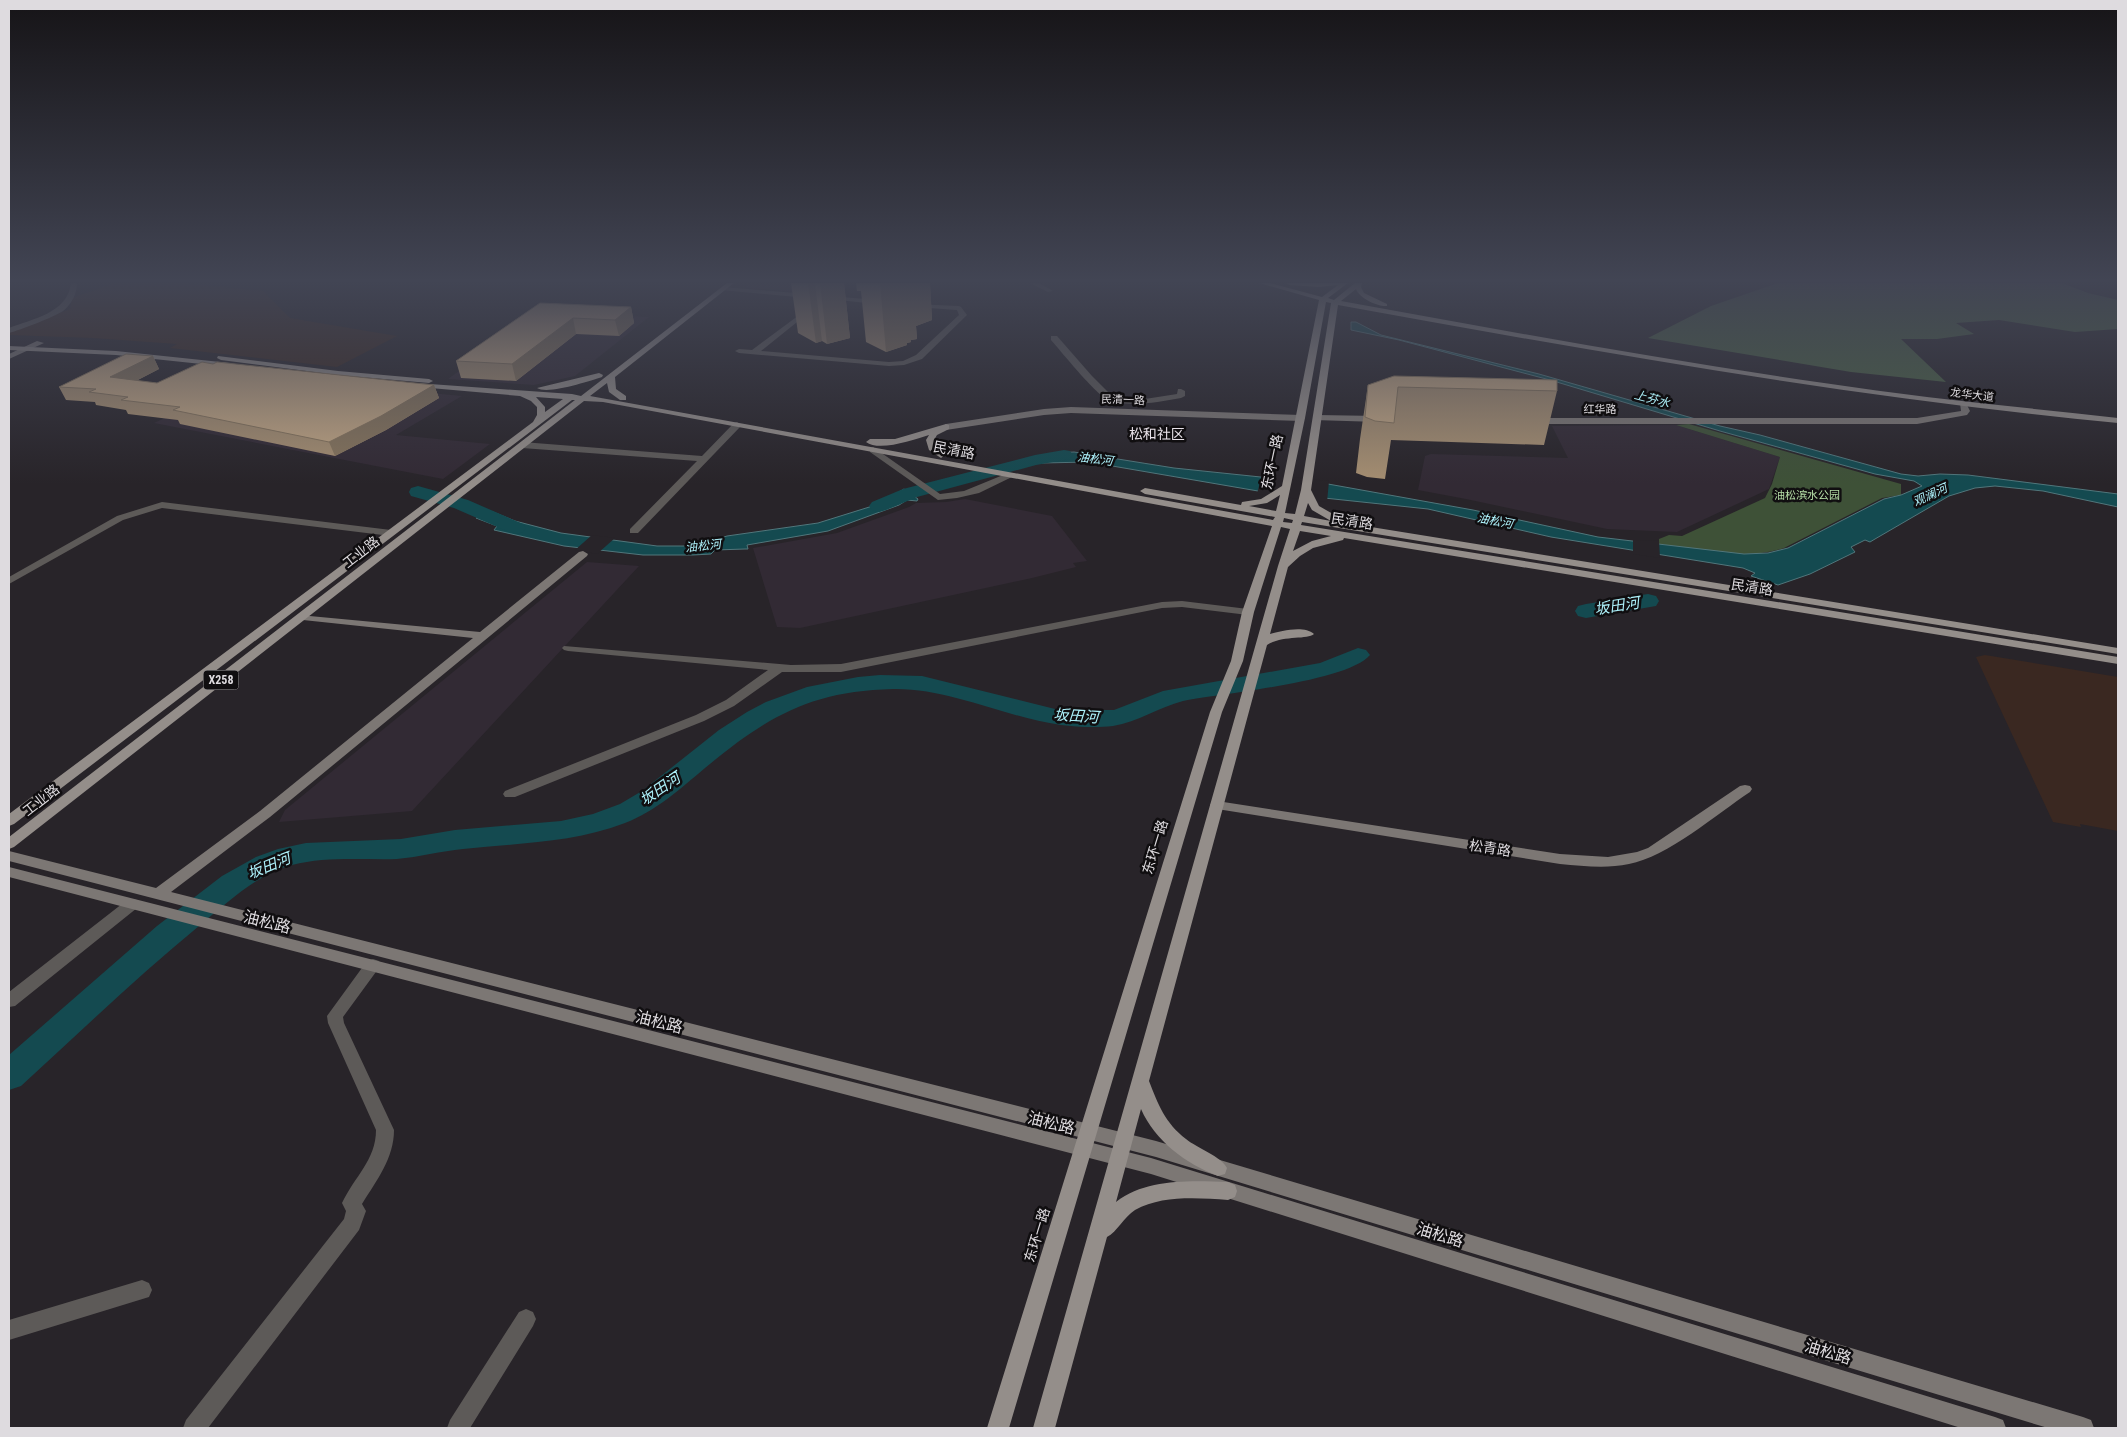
<svg xmlns="http://www.w3.org/2000/svg" width="2127" height="1437" font-family="'Roboto Condensed','Noto Sans SC',sans-serif">
  <style>
    .built { fill: #322a34 }
    .industrial { fill: #3a2821 }
    .green { fill: #3e5137 }
    .forest { fill: #4a6143 }
    .water { fill: #144a50; stroke: #51767b }
    .pier { fill: #282429 }
    .lines { fill: none; stroke-linecap: round; stroke-linejoin: round }
    .river { fill: #144a50; fill-rule: evenodd }
    .street { fill: #5d5a58; fill-rule: evenodd }
    .secondary { fill: #7c7774; fill-rule: evenodd }
    .primary { fill: #948e8a; fill-rule: evenodd }
    .wall { fill: #a58e71 }
    .shaded-wall { fill: #86745c }
    .building { fill: #c0a583; stroke: #86745c }
    .labels { text-anchor: middle; dominant-baseline: central; stroke-width: 5; stroke-linejoin: round; paint-order: stroke }
    .far-street-label { font-size: 11px; fill: #dedbdf; stroke: #100e10 }
    .far-park-label { font-size: 11px; fill: #b6dfa8; stroke: #100e10 }
    .far-water-label { font-size: 12px; font-style: italic; fill: #adf1fa; stroke: #100e10 }
    .shield { fill: #100e10; stroke: #a09ea1; stroke-width: 1 }
    .shield-label { font-size: 12px; font-weight: bold; fill: #dedbdf }
    .far-quarter-label { font-size: 14px; fill: #e8e2e9; stroke: #100e10 }
    .street-label { font-size: 14px; fill: #dedbdf; stroke: #100e10 }
    .water-label { font-size: 15px; font-style: italic; fill: #adf1fa; stroke: #100e10 }
    .near-street-label { font-size: 16px; fill: #dedbdf; stroke: #100e10 }
  </style>
  <rect width="100%" height="100%" fill="#282429"/>
  <!-- built -->
  <path class="built" d="M835,283L809,293L749,288L743,284Z
    M539,312L649,317L575,376L534,385L448,379Z
    M254,376L462,396L396,435L490,444L443,479L154,423Z
    M1676,425L1780,457L1769,489L1677,532L1607,529L1466,499L1418,490L1425,456L1431,454L1568,458L1552,426Z
    M965,499L1052,516L1087,561L1073,563L1076,567L1032,578L800,628L777,627L753,548L837,533L909,507L916,503L946,502Z
    M587,562L639,566L412,811L279,822L285,810Z"/>
  <!-- industrial -->
  <path class="industrial" d="M115,283H181L263,291L290,318L397,336L337,367L170,348L177,344L93,338L9,335V332L70,309L72,298Z
    M1985,655L2118,677V831L2080,824L2081,827L2053,822L1976,657Z"/>
  <!-- green -->
  <path class="green" d="M1689,424L1901,484V495L1882,498L1784,548C1743,561 1701,550 1659,544V539L1669,535L1682,536L1765,498L1772,484L1780,457L1676,425Z"/>
  <!-- forest -->
  <path class="forest" d="M1778,283H2062L2088,293L2118,300V329L2075,332L1999,320L1956,323L1974,334L1937,339H1901L1946,382L1851,372L1648,338L1711,306Z"/>
  <!-- water -->
  <path class="water" d="M1351,322H1356L1381,335L1539,374L1720,426L1760,435L1901,474L1918,476L1940,474L1968,475L2118,494V507L2043,491L1995,486L1975,488L1949,496L1875,539L1870,542L1865,540L1851,547L1855,552L1810,574L1778,585L1751,576L1755,573L1743,568L1551,537L1428,509L1258,491L1089,462L1042,463L1026,460L1054,453L1074,452L1174,468L1328,484L1473,510L1598,537L1744,554L1768,553L1788,548L1884,499L1901,495L1922,486L1914,481L1875,474L1720,431L1550,380L1399,340L1351,330Z
    M904,489L918,499L917,501L907,500L899,505L828,531L747,545L748,549H745L715,550L711,554L693,555H643L564,546L494,530L497,526L476,518L493,512L515,521L561,533L657,546H695L727,536L818,523L879,504Z"/>
  <!-- pier -->
  <path class="pier" d="M1262,474L1329,481L1327,502L1257,494Z
    M1484,513L1511,518L1506,530L1480,523Z
    M592,535L615,538L597,554L575,550Z
    M1633,540L1659,541L1660,558L1633,554Z"/>
  <g class="lines">
    <!-- river -->
    <path class="river" d="M1064,450L1070,451L1073,455L1070,459L1036,465L917,497L886,510L879,512L872,510L869,506L872,502L903,489L1035,455Z
      M418,486L468,500L523,524L526,528L523,532L516,534L509,532L454,508L411,496L409,492L411,488Z
      M1648,594L1656,596L1659,601L1656,606L1586,618L1578,616L1575,611L1578,606L1586,604Z
      M1358,648L1366,650L1370,655C1347,682 1223,693 1183,701C1159,707 1138,722 1113,726C1096,728 1077,727 1061,725C1004,717 950,688 893,689C810,691 767,717 705,768C680,789 656,811 625,823C573,843 518,843 463,849C441,851 419,857 397,859C362,860 326,856 292,865C257,874 227,903 199,926C137,977 80,1032 21,1086L9,1090V1055L157,926L222,876L256,857L278,849L306,843L401,839L455,830L561,821L593,814L620,804L642,791L719,730L747,712L766,702L807,687L858,677L880,675L922,676L1059,710H1114L1163,691L1320,663Z"/>
    <!-- street -->
    <path class="street" d="M71,283H77C77,293 72,304 63,311C54,317 20,330 9,333V328C32,319 68,313 71,283Z
      M1030,283H1039L1053,291L1048,292Z
      M723,287L808,294L811,296L808,298L721,290L720,289Z
      M830,296L877,300L880,302L877,304L828,299V297Z
      M913,304L959,306L961,307L967,315L922,359L904,365L889,366L739,353L735,351L739,349L752,350L810,307L813,309L812,310L761,351L889,362L903,361L916,355L959,315L957,310L915,307L912,305Z
      M1051,336H1057L1092,376L1113,397L1145,399L1177,394L1178,389H1181L1185,391V396L1181,398C1158,402 1133,407 1111,401C1099,399 1061,351 1051,340Z
      M737,422L741,425L740,427L638,533H630V529L697,461L522,448L518,445L522,442L702,456L734,423Z
      M873,447L940,494L964,491L1008,473H1014L1016,475L979,493L957,498L938,500L870,452V448Z
      M162,502L391,530L396,533L391,536L162,508L123,520L9,584V577L117,516Z
      M1182,601L1248,609L1254,612L1248,615L1182,607L1162,608L841,672H782L734,706L704,721L515,797H505L503,794L505,791L696,715L726,700L768,670L568,651L564,650L562,648L564,646L791,665L841,664L1162,602Z
      M132,899L137,900L139,904L137,908L15,1006L9,1007V992L127,900Z
      M373,959L379,961L381,965L343,1017L344,1023L394,1130C394,1158 377,1180 362,1204L366,1211L359,1230L208,1428H183L186,1420L344,1219L346,1211L342,1203C354,1177 376,1160 376,1130L328,1023L327,1016L367,961Z
      M142,1280L149,1283L152,1290L149,1297L9,1340V1320Z
      M526,1309L533,1312L536,1319L533,1326L470,1428H447L450,1420L519,1312Z"/>
    <!-- secondary -->
    <path class="secondary" d="M37,341L44,343L9,359V354Z
      M1960,403L1967,405L1970,411L1967,415L1917,424H1534L1530,421L1534,418H1917L1961,411Z
      M1071,407L1301,415L1305,418L1301,421L1071,413L1044,415L946,430L942,427L946,424L1044,409Z
      M1317,415L1379,416L1383,419L1379,422L1314,420L1313,418Z
      M583,551L588,554L587,556L270,817L171,892L1156,1141L2083,1417L2091,1420L2094,1428H2048L1156,1157L9,861V851L156,888L260,811L473,638L303,620L299,619L297,617L299,615L480,632L579,552Z
      M1745,785L1750,786L1752,789L1750,792C1717,814 1667,857 1629,864C1606,869 1583,866 1560,864L1217,809L1212,808L1210,805L1212,802L1217,801L1560,854L1608,857L1637,852L1648,848L1740,786Z
      M9,867L1151,1158L1995,1417L2003,1420L2006,1428H1961L1151,1174L9,877Z"/>
    <!-- primary -->
    <path class="primary" d="M727,283H734L615,377L616,389L626,396V400H620L609,392L607,383L590,396L1273,520L1275,517L1145,494L1140,491L1145,488L1241,505L1242,502L1261,499L1282,486L1319,300L1259,283H1270L1322,297L1338,285L1319,287L1289,285L1286,283H1348L1328,298L1334,300L1355,283H1362L1361,287L1364,293L1387,304V306C1378,307 1359,298 1356,289L1341,301C1501,330 1662,360 1824,383C1922,398 2020,407 2118,418V423C1856,398 1597,352 1338,305L1311,490L1319,506L1340,518L1342,520L1340,522L2118,648V654L1302,522L1301,525L2118,657V664L1344,538L1343,540L1313,548L1300,556L1288,567L1270,634C1281,631 1304,625 1314,634C1307,640 1282,635 1267,645L1149,1081C1158,1104 1165,1123 1186,1139C1197,1148 1222,1157 1227,1168L1225,1174L1218,1176C1186,1164 1155,1141 1141,1109L1116,1202C1147,1178 1191,1181 1228,1182L1235,1185L1237,1191L1235,1197L1228,1200C1198,1198 1162,1195 1135,1210C1124,1217 1117,1232 1107,1237L1055,1428H1033L1278,566L1290,529L1281,527L1254,612L1243,661L1222,712L1009,1428H987L1210,712L1231,661L1242,612L1272,526L603,402L584,401L14,847L9,849V837L575,400H572L14,824L9,826V814L533,422L537,415V407L531,401L520,396L419,387L415,385L416,383L572,394L581,396ZM1326,302L1331,303L1301,490L1295,514L1285,513L1305,418ZM536,397L563,399L545,412V407ZM1280,495L1276,511L1249,506L1267,503ZM1308,503L1312,510L1331,521L1304,516ZM1284,518L1293,520L1292,523L1283,522ZM1300,531L1331,536L1312,541L1293,551Z
      M9,346L116,351L230,363L234,365L230,367L116,355L9,350Z
      M218,356L338,371L429,379L433,381L429,383L338,375L221,360L217,358Z
      M599,373L603,375L602,377C589,381 548,395 537,388Z
      M946,424L949,425V429L937,435L934,440L937,449L945,455L941,458L929,450L926,440L929,435C913,440 879,452 866,442L870,439H895Z"/>
  </g>
  <!-- wall -->
  <path class="wall" d="M791,283H844L850,338L827,344L822,341L816,343L798,333Z
    M856,283H930L932,320L916,326L917,339L911,340V342L907,343V345L886,352L866,342L861,291H857Z
    M540,303L631,307L634,323L619,336L576,334L516,381L461,378L456,361Z
    M153,356L159,369L136,381L157,383L434,385L439,398L386,430L335,456L180,424L178,420L128,414L126,410L96,405L95,402L66,400L59,387Z
    M1368,385L1557,391L1544,445L1391,440L1385,479L1367,477L1356,473L1360,439Z"/>
  <!-- shaded-wall -->
  <path class="shaded-wall" d="M808,283H815L822,341L816,343Z
    M820,283H844L850,338L827,344Z
    M880,283H930L932,320L916,326L917,339L911,340V342L907,343V345L886,352Z
    M631,307L634,323L619,336L615,320Z
    M573,318L576,334L516,381L512,364Z
    M153,356L159,369L116,391L110,377Z
    M434,385L439,398L386,430L335,456L329,442Z"/>
  <!-- building -->
  <path class="building" d="M540,303L631,307L615,320L573,318L512,364L456,361Z
    M126,354L153,356L110,377L157,383L202,362L213,364L217,362L434,385L381,416L329,442L173,410L180,407L121,400L128,397L89,392L96,389L59,387Z
    M1394,376L1557,380V391L1398,387L1394,423L1375,421L1365,417L1368,385Z"/>
  <!-- sky -->
  <linearGradient id="sky" x2="0" y2="1"><stop stop-color="#161417"/><stop offset="0.58" stop-color="#424554"/><stop offset="1" stop-color="#424554" stop-opacity="0"/></linearGradient>
  <rect width="2127" height="484" fill="url(#sky)"/>
  <g class="labels">
    <!-- far-street labels -->
    <g class="far-street-label">
      <text transform="translate(1972 395) rotate(7)">龙华大道</text>
      <text transform="translate(1123 400) rotate(2)">民清一路</text>
      <text x="1600" y="409">红华路</text>
    </g>
    <!-- far-park labels -->
    <g class="far-park-label">
      <text x="1807" y="495">油松滨水公园</text>
    </g>
    <!-- far-water labels -->
    <g class="far-water-label">
      <text transform="translate(1652 399) rotate(15)">上芬水</text>
      <text transform="translate(1095 459) rotate(7)">油松河</text>
      <text transform="translate(1930 495) rotate(-25)">观澜河</text>
      <text transform="translate(1495 521) rotate(11)">油松河</text>
      <text transform="translate(703 546) rotate(-6)">油松河</text>
    </g>
    <!-- shield labels -->
    <rect class="shield" x="203.5" y="670.5" width="35" height="19" rx="4"/>
    <g class="shield-label">
      <text x="221" y="680">X258</text>
    </g>
    <!-- far-quarter labels -->
    <g class="far-quarter-label">
      <text x="1157" y="434">松和社区</text>
    </g>
    <!-- street labels -->
    <g class="street-label">
      <text transform="translate(954 450) rotate(11)">民清路</text>
      <text transform="translate(1272 462) rotate(-78)">东环一路</text>
      <text transform="translate(1352 521) rotate(9)">民清路</text>
      <text transform="translate(361 552) rotate(-38)">工业路</text>
      <text transform="translate(1752 587) rotate(9)">民清路</text>
      <text transform="translate(41 800) rotate(-38)">工业路</text>
      <text transform="translate(1155 847) rotate(-73)">东环一路</text>
      <text transform="translate(1490 848) rotate(9)">松青路</text>
      <text transform="translate(1037 1235) rotate(-73)">东环一路</text>
    </g>
    <!-- water labels -->
    <g class="water-label">
      <text transform="translate(1617 606) rotate(-9)">坂田河</text>
      <text transform="translate(1076 716) rotate(4)">坂田河</text>
      <text transform="translate(660 789) rotate(-34)">坂田河</text>
      <text transform="translate(269 866) rotate(-22)">坂田河</text>
    </g>
    <!-- near-street labels -->
    <g class="near-street-label">
      <text transform="translate(267 922) rotate(14)">油松路</text>
      <text transform="translate(659 1022) rotate(14)">油松路</text>
      <text transform="translate(1051 1123) rotate(14)">油松路</text>
      <text transform="translate(1440 1235) rotate(17)">油松路</text>
      <text transform="translate(1828 1352) rotate(17)">油松路</text>
    </g>
  </g>
  <!-- border -->
  <rect width="2127" height="1437" fill="none" stroke="#dedbdf" stroke-width="20"/>
</svg>
